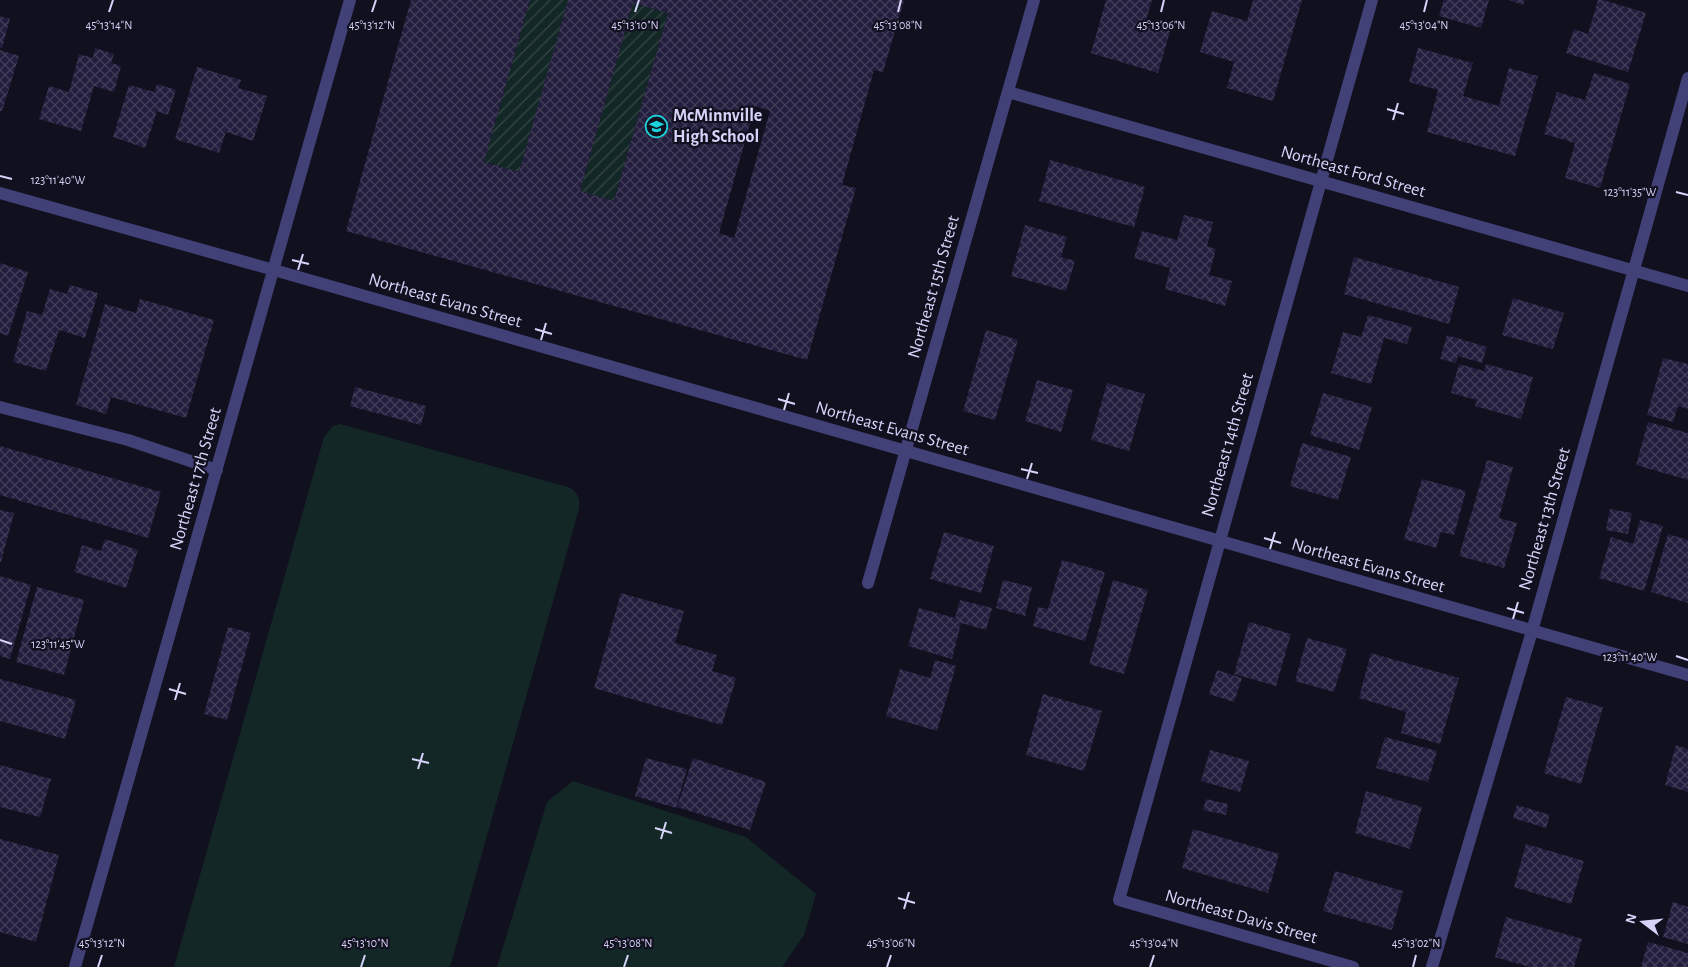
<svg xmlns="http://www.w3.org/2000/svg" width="1688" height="967" font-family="'Alegreya Sans',sans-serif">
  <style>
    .park { fill: #132826 }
    .garden { fill: url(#garden-furrows) }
    .building { fill: url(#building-cross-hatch); fill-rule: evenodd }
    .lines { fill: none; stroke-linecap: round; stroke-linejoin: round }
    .service { stroke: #414178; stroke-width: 12 }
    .minor { stroke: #414178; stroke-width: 12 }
    .tertiary { stroke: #414178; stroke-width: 12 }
    .ticks { fill: none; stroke: #d6d3f9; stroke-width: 2 }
    .labels { text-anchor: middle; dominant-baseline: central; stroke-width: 4.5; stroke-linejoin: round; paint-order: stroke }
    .poi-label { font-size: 18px; font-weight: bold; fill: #d6d3f9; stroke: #11101f; text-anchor: start }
    .street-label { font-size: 18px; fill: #d6d3f9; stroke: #11101f }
    .ticks-label { font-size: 12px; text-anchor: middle; fill: #d6d3f9; stroke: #11101f; stroke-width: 4.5; stroke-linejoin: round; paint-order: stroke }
  </style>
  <defs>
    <pattern id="garden-furrows" width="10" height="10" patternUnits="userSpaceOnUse" patternTransform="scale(1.25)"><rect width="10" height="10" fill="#132826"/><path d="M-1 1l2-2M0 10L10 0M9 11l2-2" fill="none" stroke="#354646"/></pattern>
    <pattern id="building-cross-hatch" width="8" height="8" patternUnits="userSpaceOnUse" patternTransform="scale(1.25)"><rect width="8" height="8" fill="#231e3d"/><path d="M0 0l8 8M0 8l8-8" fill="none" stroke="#423e5a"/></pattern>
  </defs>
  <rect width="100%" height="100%" fill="#11101f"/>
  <!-- park -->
  <path class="park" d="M340,424L568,487C578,492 580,498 579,509L450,967H174L324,437L333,426Z
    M573,781L746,837L816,894L804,935L782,967H497L547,802Z"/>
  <!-- garden -->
  <path class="garden" d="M530,0H568L519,172L484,162Z
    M633,3L668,13L614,201L580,191Z"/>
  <!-- building -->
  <path class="building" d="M411,0H530L484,162L519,172L568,0H904L883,72L874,70L842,185L856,188L807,360L346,231ZM633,3L668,13L614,201L580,191ZM755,106L770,111L734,238L719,233Z
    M1106,0H1152L1146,20L1171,28L1158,73L1091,53Z
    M1253,0H1302L1273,101L1227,88L1234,62L1200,52L1212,11L1247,21Z
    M1444,0H1489L1481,28L1439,16Z
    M1509,0H1525L1523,5Z
    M1598,0H1603L1646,13L1628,72L1566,53L1574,29L1588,34Z
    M0,16L10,19L2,48L0,47Z
    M95,48L114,54L111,63L121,66L114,92L94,86L81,131L39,119L49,86L69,92L79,54L93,58Z
    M1418,48L1473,63L1463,96L1499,106L1509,68L1538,76L1515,156L1427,132L1438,90L1409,82Z
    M0,50L19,56L2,111H0Z
    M197,67L241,80L238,88L267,96L253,141L226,132L219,153L175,139Z
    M1594,73L1630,84L1600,188L1565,178L1575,143L1544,134L1557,92L1585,100Z
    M157,84L176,90L168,115L157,111L145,148L113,137L129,85L154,92Z
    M1050,160L1145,187L1134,227L1039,201Z
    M1184,215L1213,222L1207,246L1216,249L1209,275L1232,281L1225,306L1165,289L1170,268L1134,258L1142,231L1177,240Z
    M1025,225L1067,237L1061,257L1075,261L1066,291L1011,276Z
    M1354,257L1459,287L1449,324L1344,294Z
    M0,263L28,272L8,336L0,333Z
    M70,285L98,293L85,338L59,330L46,371L13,362L27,311L42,315L50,289L67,294Z
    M1513,298L1564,313L1553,349L1502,335Z
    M140,299L214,320L186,418L111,397L106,414L76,405L105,304L136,313Z
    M1368,315L1412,327L1407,344L1384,338L1371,384L1331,373L1343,332L1361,337Z
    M986,330L1018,340L995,420L963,411Z
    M1447,335L1487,347L1482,363L1458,356L1456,363L1440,359Z
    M1663,358L1688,364V409L1678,406L1673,422L1647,415Z
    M1459,364L1484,371L1486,364L1533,377L1521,419L1475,406L1477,400L1451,393Z
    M1037,380L1073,390L1061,432L1025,421Z
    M1107,383L1145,394L1129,451L1091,440Z
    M355,387L426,406L421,425L350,406Z
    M1323,393L1372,407L1359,450L1310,435Z
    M1648,422L1688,433V480L1636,465Z
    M1302,443L1351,457L1338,500L1290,486Z
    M0,446L161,492L148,538L0,495Z
    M1487,460L1513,467L1499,518L1517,523L1504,568L1459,556Z
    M1422,479L1466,491L1454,535L1441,532L1436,548L1404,539Z
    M1610,509L1632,513L1628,534L1606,530Z
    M0,510L14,513L1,562H0Z
    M1640,520L1663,526L1644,591L1599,578L1611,537L1633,544Z
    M944,532L994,546L981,593L930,579Z
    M1668,534L1688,540V603L1651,592Z
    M105,539L138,550L126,588L74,572L82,545L101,551Z
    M1062,560L1105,572L1085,641L1033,626L1038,607L1048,609Z
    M0,576L31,585L10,659L0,656Z
    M1003,580L1032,587L1025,616L996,608Z
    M1113,580L1148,590L1124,674L1089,664Z
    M37,587L84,600L64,675L16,662Z
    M621,593L684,611L675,643L717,655L712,671L736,678L722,725L594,688Z
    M960,600L992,608L986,630L961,623L952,659L908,646L919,608L955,618Z
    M1249,622L1291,634L1276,686L1234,674Z
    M228,627L251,633L227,720L204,714Z
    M1307,638L1347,649L1334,692L1295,681Z
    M1371,653L1459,678L1440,744L1401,733L1406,712L1359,698Z
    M935,660L956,666L937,731L886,716L900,669L930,678Z
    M1217,670L1242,678L1234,702L1209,694Z
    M0,679L76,700L65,739L0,721Z
    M1043,694L1102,711L1084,771L1026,755Z
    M1566,697L1603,707L1581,784L1544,773Z
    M1385,737L1437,751L1428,782L1376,768Z
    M1676,745L1688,749V792L1665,785Z
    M1210,750L1249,761L1240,792L1201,781Z
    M646,758L687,769L676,808L635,796Z
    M693,758L766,782L750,830L677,807Z
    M0,765L51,779L40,817L0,807Z
    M1366,791L1422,807L1410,849L1355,833Z
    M1206,799L1228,804L1226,815L1203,810Z
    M1517,805L1550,815L1546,828L1513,818Z
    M1193,829L1279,854L1268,893L1182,868Z
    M0,839L59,855L36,942L0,932Z
    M1526,844L1584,861L1571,904L1514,887Z
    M1335,871L1403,891L1392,930L1323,911Z
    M1673,902L1688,907V944L1663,937Z
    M1506,917L1582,939L1574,967H1529L1495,957Z
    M1648,942L1688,953V967H1641Z"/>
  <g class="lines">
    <!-- service -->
    <path class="service" d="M0,407L128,440L217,470"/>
    <!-- minor -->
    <path class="minor" d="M1008,92L1688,286
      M868,583L1034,0
      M75,967L350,0
      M1353,967L1119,900L1372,0
      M1432,967L1532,631L1688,78"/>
    <!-- tertiary -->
    <path class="tertiary" d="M0,193L274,270L1688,675"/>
  </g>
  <!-- ticks -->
  <path class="ticks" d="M109,12L113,0M372,12L376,0M635,12L639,0M898,12L901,0M1161,12L1164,0M1424,12L1427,0M1387,109L1404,114M1393,120L1398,103M0,176L12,179M1676,192L1688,195M292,260L309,264M298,270L303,254M535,329L552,334M541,340L546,323M778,399L795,404M784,410L789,393M1021,469L1038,473M1027,479L1032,463M1264,538L1281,543M1270,549L1275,532M1507,608L1524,613M1513,619L1518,602M0,640L12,644M1676,656L1688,660M169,689L186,694M175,700L180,683M412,759L429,763M418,769L423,753M655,828L672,833M661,839L666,822M898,898L915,903M904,909L909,892M98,967L102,955M361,967L365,955M624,967L628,955M887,967L891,955M1150,967L1154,955M1413,967L1416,955"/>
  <!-- icons -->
  <defs>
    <symbol id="school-ring" viewBox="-11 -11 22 22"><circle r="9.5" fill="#11101f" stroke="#1dd2db" stroke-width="1.5"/><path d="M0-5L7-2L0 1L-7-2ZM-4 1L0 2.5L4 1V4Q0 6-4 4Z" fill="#1dd2db"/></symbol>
  </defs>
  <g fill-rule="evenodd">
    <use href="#school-ring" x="644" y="114" width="25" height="25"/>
  </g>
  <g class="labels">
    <!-- poi labels -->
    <g class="poi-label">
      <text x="673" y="116">McMinnville<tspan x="673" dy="21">High School</tspan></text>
    </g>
    <!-- street labels -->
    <g class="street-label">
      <text transform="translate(1353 172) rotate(16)">Northeast Ford Street</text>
      <text transform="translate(934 287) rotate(-74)">Northeast 15th Street</text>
      <text transform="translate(445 301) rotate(16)">Northeast Evans Street</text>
      <text transform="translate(892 429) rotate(16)">Northeast Evans Street</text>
      <text transform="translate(1228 445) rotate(-74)">Northeast 14th Street</text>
      <text transform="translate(196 479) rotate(-74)">Northeast 17th Street</text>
      <text transform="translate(1545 519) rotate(-74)">Northeast 13th Street</text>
      <text transform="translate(1368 566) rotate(16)">Northeast Evans Street</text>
      <text transform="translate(1241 917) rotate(16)">Northeast Davis Street</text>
    </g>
  </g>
  <g class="ticks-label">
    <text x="109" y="29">45°13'14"N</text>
    <text x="372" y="29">45°13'12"N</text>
    <text x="635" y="29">45°13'10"N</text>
    <text x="898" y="29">45°13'08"N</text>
    <text x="1161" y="29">45°13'06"N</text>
    <text x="1424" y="29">45°13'04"N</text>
    <text x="58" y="184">123°11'40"W</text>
    <text x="1630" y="196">123°11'35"W</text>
    <text x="58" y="648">123°11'45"W</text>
    <text x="1630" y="661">123°11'40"W</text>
    <text x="102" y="947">45°13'12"N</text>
    <text x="365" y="947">45°13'10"N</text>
    <text x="628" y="947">45°13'08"N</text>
    <text x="891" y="947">45°13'06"N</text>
    <text x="1154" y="947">45°13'04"N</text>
    <text x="1416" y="947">45°13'02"N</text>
  </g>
  <!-- north arrow -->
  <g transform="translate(1643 922) rotate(286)" stroke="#11101f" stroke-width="4" paint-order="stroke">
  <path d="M0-4L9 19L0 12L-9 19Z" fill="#d6d3f9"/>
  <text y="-8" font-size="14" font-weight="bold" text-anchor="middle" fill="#d6d3f9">N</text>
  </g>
</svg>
